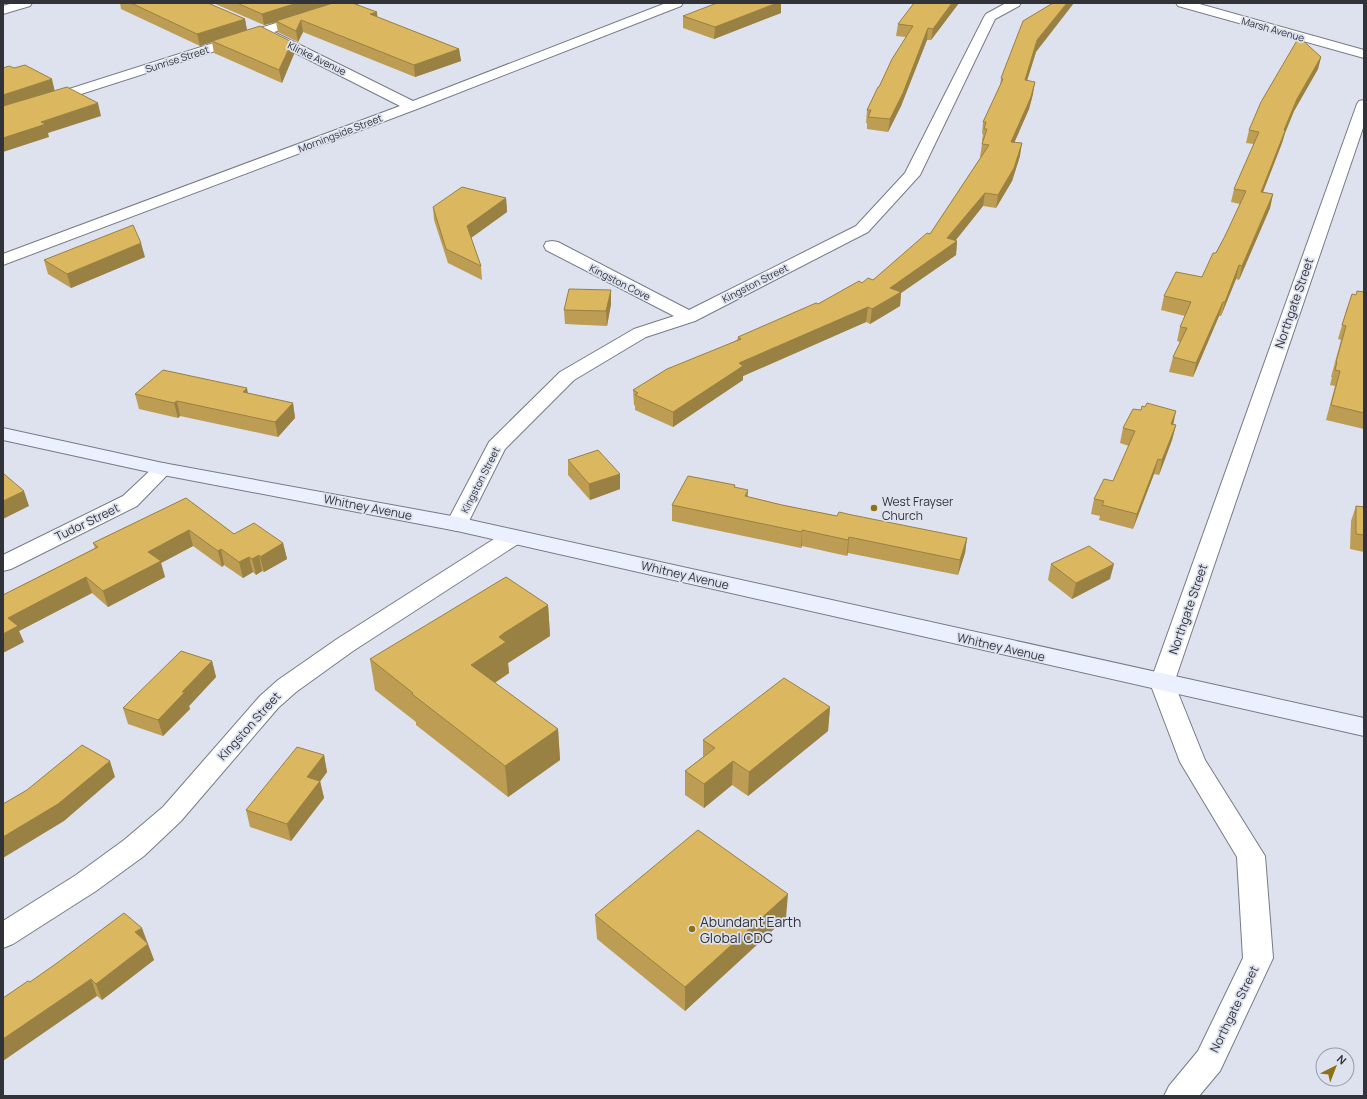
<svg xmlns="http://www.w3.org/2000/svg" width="1367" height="1099" font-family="Manrope,sans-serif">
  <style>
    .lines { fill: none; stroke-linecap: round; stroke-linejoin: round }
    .minor-casing { stroke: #767b86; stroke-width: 2 }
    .secondary-casing { stroke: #767b86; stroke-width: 2 }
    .minor { fill: #fff; fill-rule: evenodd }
    .secondary { fill: #eaf0fd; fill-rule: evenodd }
    .wall { fill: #bc9d53 }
    .shaded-wall { fill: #998043 }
    .building { fill: #dbb760; stroke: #998043 }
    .poi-dot { fill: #907015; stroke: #dde2ee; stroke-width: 1.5 }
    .labels { text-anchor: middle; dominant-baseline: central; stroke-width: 3.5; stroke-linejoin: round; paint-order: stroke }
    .far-street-label { font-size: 10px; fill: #313338; stroke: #dde2ee }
    .street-label { font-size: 12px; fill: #313338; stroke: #dde2ee }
    .poi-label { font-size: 12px; fill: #313338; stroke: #dde2ee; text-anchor: start }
    .near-poi-label { font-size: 14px; fill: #313338; stroke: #dde2ee; text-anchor: start }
  </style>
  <rect width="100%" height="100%" fill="#dde2ee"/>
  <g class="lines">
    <defs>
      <path id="minor" d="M13,3H32L30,6L3,14V6Z
        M339,3H358L356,6L274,32L413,101L666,3H683L681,6L417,109L3,265V254L400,106L262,36L3,119V110Z
        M1006,3H1021L1019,6L995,19L920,175L868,232L695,321L646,337L574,380L505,449L465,529L457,531L449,529L446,524L489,442L560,372L634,329L674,316L546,250L544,246L546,242L552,241L558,242L689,310L856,226L905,173L984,17L986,14Z
        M1176,3H1196L1364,50V58L1178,6Z
        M1364,100V125L1174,683L1205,760L1265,856L1273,958L1220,1071L1199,1096H1164L1169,1086L1198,1051L1243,958L1237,857L1180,762L1150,683L1357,104L1359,101Z
        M163,463L170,465L173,469L137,506L11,569L3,571V555L123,496L156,465Z
        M513,530L521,532L524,537L521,542L353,651L296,692L278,708L181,821L144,856L96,891L13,944L3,948V921L76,875L124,840L163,807L260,696L278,680L337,639L505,532Z"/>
      <path id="secondary" d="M3,428L163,463L457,517L1364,718V736L457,531L163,475L3,440Z"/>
    </defs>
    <!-- minor casing -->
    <use href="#minor" class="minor-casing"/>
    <!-- secondary casing -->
    <use href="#secondary" class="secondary-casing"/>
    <!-- minor -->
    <use href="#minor" class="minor"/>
    <!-- secondary -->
    <use href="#secondary" class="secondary"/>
  </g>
  <!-- wall -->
  <path class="wall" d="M120,3H208L245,19L247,30L294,54L282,83L214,53L212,42L200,46L121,9Z
    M213,3H328V4L377,17L459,49L461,61L415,77L303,32L298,42L278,32L276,22L264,25Z
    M959,3L931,40H927L901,106L888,132L867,129V123H866L867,110L879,87L906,37L896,36L898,24Z
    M781,13L714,39L683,28V16Z
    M1036,52L1027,81L1033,94L1029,109L1014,142L1020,156L1012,181L996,208L983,206L955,241H957L956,255L901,293L900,306L870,324L866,322L743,376V380L673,427L635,410V406L634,405L633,390L737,340L738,337L818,304L862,283L873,280L930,234L981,157H980L982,144L983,142L982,141L983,134H982L983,122L1000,86L1001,78Z
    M1321,57L1318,69L1294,111L1285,133L1282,143L1263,192L1273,194L1270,208L1239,280L1236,279L1221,316H1219L1193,377L1169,372L1173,357L1180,342L1177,341L1180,327L1185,316L1161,310L1164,296L1202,277L1225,236L1240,204L1231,202L1234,189L1254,144L1246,143L1249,130Z
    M506,198L507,212L471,238L481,266L482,280L448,263L434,220L433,207Z
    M145,257L71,288L48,274L44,260Z
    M611,290V304L607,326L565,324L564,310Z
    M1364,292V429L1326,420L1335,386L1330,385L1332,377H1331L1341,340L1338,339L1347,308L1356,295Z
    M248,393L293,403L295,418L278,437L180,416L178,418L139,409L135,394Z
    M1173,424L1176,425L1172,440L1159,475L1154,474L1133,529L1099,520L1100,516L1091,514L1094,499L1113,481L1129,446L1120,443L1123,428Z
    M568,460L620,489L590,500L568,475Z
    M735,485V488L748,497L782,505L837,516L967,538L965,553L958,575L848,553L847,556L802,546L801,548L672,521V505Z
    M186,498L234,534L283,543L287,559L264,572L262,571L256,575L253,572L243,578L224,565L222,567L193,546L161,563L165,577L108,607L92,593L19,631L24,642L3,595L95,548L93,543Z
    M1356,506L1364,507V552L1350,549L1351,521Z
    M1051,564L1110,579L1072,599L1048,580Z
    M548,605L550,636L508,663L509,673L495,683L558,729L560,760L508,797L416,725V722L375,690L370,659Z
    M212,661L216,677L189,706L190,709L163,736L128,724L123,708Z
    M830,707L828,731L748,796L732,785L704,808L685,795V771L703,757V740Z
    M324,755L327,772L320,781L324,798L291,841L250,827L246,810Z
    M595,915L786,918L685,1011L597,939Z
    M147,942L154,960L102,1000L97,996L30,982Z"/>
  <!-- shaded-wall -->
  <path class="shaded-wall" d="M297,3H328L329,5L276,21V22L264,25L262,14Z
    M777,3H781V13L714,39L715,27Z
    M952,3H959L931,40L933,29Z
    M1067,3H1074L1036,52L1023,93L1025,80L1037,40Z
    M377,12L378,24L370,14Z
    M245,19L247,31L212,41V42L200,46L197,34Z
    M301,20L303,32L298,42L296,31Z
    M928,28L927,40L901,106L888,132L890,119Z
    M292,42L294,54L282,83L279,70Z
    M459,49L461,61L415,77L414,65Z
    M1321,57L1318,69L1294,111L1285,133L1282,143L1258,205L1261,192L1284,130L1297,99Z
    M52,79L55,92L3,108V95Z
    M1035,82L1033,94L1029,109L1009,155L1011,142Z
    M98,103L101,116L48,133L49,137L3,152V138L41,122Z
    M1022,143L1020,156L1012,181L996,208L998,195Z
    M985,193L983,206L951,246L957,241L956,255L901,293L900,306L870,324L872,309L890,288L947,238Z
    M1273,194L1270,208L1239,280L1242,266Z
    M506,198L507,212L468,240L467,226Z
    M141,243L145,257L71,288L67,274Z
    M1239,265L1236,279L1221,316L1225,302Z
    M611,290V304L607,326L606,311Z
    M1223,302L1219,316L1193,377L1196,363Z
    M868,307L866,322L743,376V380L673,427V412L739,363Z
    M247,388L250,403L243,392Z
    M177,401L180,416L178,418L174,403Z
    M293,403L295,418L278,437L275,422Z
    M1176,411L1173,426L1171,424Z
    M1176,425L1172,440L1159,475L1162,460Z
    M1158,459L1154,474L1133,529L1137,514Z
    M620,474V489L590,500L589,484Z
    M748,490L747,506L745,496Z
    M24,491L29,506L3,519V501Z
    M189,530L193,546L161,563L165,577L108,607L103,591L148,552Z
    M802,530V546L801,548L802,532Z
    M849,537L848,553L847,556L848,540Z
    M967,538L965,553L958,575L960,560Z
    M283,543L287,559L264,572L260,557Z
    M221,549L224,565L222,567L218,551Z
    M259,555L262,571L256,575L252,559Z
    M249,557L253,572L243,578L239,562Z
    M1114,564L1110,579L1072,599L1076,583Z
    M86,577L92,593L19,631L24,642L3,653V634L8,618Z
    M548,605L550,636L508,663L509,673L475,696L471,665L499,637L504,633Z
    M212,661L216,677L189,706L190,709L163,736L158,720L182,692Z
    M830,707L828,731L748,796L749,772Z
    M558,729L560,760L508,797L505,766Z
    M324,755L327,772L311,794L307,777Z
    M110,761L115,777L64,821L3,858V837Z
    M733,761L732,785L704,808V784Z
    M320,781L324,798L291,841L287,824Z
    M788,894L786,918L685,1011V987Z
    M142,928L148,944L135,932Z
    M148,944L154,960L102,1000L96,984Z
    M91,979L97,996L3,1061V1039Z"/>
  <!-- building -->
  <path class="building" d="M131,3H208L245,19L197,34Z
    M237,3H297L262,14Z
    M333,3H352L377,12L370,14L459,49L414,65L301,20L296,31L276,21Z
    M717,3H777L715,27L683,16Z
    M914,3H952L933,29L928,28L903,93L890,119L868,117L871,110H867L878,87H879L892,59L913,26L898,24Z
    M1053,3H1067L1037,40L1025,80L1035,82L1031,97L1011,142L1022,143L1014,168L998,195L985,193L947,238L957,241L890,288L901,292L872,309L868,307L739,363L743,366L673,412L635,395L638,393L633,390L667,369L741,339L738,337L816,303L818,304L859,281L862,283L868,278L873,280L927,233L930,234L989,145L982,144L987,129H984L986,122H983L1003,79L1001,78L1023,21Z
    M260,26L292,42L279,70L212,41Z
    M1299,37L1321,57L1297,99L1284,130L1285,131L1261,192L1273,194L1242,266L1239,265L1225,302H1223L1196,363L1173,357L1187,328L1180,327L1191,302L1164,296L1176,272L1202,277L1213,253H1216L1225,236L1246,191L1234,189L1259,132L1249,130L1261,102Z
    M25,65L52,79L3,95V68L9,66L14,68Z
    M67,87L98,103L41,122L46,124L3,138V106Z
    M462,187L506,198L467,226L481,266L446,249L433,207Z
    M133,225L141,243L67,274L44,260Z
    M569,289L611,290L606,311L564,310Z
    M1357,291L1364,292V413L1331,405L1340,371L1335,370L1337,362H1336L1346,326L1342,325L1352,294L1356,295Z
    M163,370L247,388L243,392L293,403L275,422L177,401L174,403L135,394Z
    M1147,403L1176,411L1171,424L1176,425L1162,460L1158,459L1137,514L1102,505L1104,501L1094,499L1104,479L1113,481L1135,431L1123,428L1133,409L1141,410L1142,406L1145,407Z
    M598,450L620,474L589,484L568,460Z
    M4,474L24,491L3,501V475Z
    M688,476L735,485L734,487L748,490L745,496L782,505L837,516L839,512L852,515L967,538L960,560L849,537L848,540L802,530V532L672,505Z
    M186,498L234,534L254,523L283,543L260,557L259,555L252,559L249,557L239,562L221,549L218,551L189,530L148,552L161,561L103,591L86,577L8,618L18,626L3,634V595L98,547L93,543Z
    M1356,506L1364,507V535L1356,534Z
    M1089,546L1114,564L1076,583L1051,564Z
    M506,577L548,605L504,633L499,637L506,642L471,665L558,729L505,766L412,694L413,693L370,659Z
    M181,651L212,661L182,692H185L158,720L123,708Z
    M784,678L830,707L749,772L733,761L704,784L685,771L715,748L703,740Z
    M82,745L110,761L58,804L3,837V804L27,790Z
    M297,747L324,755L307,777L320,781L287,824L246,810Z
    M698,830L788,894L685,987L595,915Z
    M124,913L142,928L135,932L148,944L96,984L91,979L3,1039V998L28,981L30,982L57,963Z"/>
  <!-- markers -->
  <g class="poi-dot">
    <circle cx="874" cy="508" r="4"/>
    <circle cx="692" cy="929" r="4"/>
  </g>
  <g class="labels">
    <!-- far-street labels -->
    <g class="far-street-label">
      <text transform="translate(1273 29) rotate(16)">Marsh Avenue</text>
      <text transform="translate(317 58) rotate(26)">Klinke Avenue</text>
      <text transform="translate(177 59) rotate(-18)">Sunrise Street</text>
      <text transform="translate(340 133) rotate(-21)">Morningside Street</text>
      <text transform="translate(620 282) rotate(27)">Kingston Cove</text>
      <text transform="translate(755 283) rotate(-27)">Kingston Street</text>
      <text transform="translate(480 480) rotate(-63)">Kingston Street</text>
    </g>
    <!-- street labels -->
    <g class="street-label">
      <text transform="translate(1294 303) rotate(-71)">Northgate Street</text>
      <text transform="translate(368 507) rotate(11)">Whitney Avenue</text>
      <text transform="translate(87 522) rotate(-26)">Tudor Street</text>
      <text transform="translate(685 575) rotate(13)">Whitney Avenue</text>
      <text transform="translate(1188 609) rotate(-71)">Northgate Street</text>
      <text transform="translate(1001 647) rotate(13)">Whitney Avenue</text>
      <text transform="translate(249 726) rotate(-48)">Kingston Street</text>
      <text transform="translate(1234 1009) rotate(-64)">Northgate Street</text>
    </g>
    <!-- poi labels -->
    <g class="poi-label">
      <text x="882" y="501">West Frayser<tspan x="882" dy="14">Church</tspan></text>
    </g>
    <!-- near-poi labels -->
    <g class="near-poi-label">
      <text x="700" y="921">Abundant Earth<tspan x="700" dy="16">Global CDC</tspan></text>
    </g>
  </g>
  <!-- border -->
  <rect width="1367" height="1099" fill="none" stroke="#313338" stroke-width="8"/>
  <!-- north arrow -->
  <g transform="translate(1335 1067) rotate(42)"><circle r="19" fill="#dde2ee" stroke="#989ca5"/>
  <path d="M0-3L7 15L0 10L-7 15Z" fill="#907015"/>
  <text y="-6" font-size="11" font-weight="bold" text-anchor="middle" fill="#313338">N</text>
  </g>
</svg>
